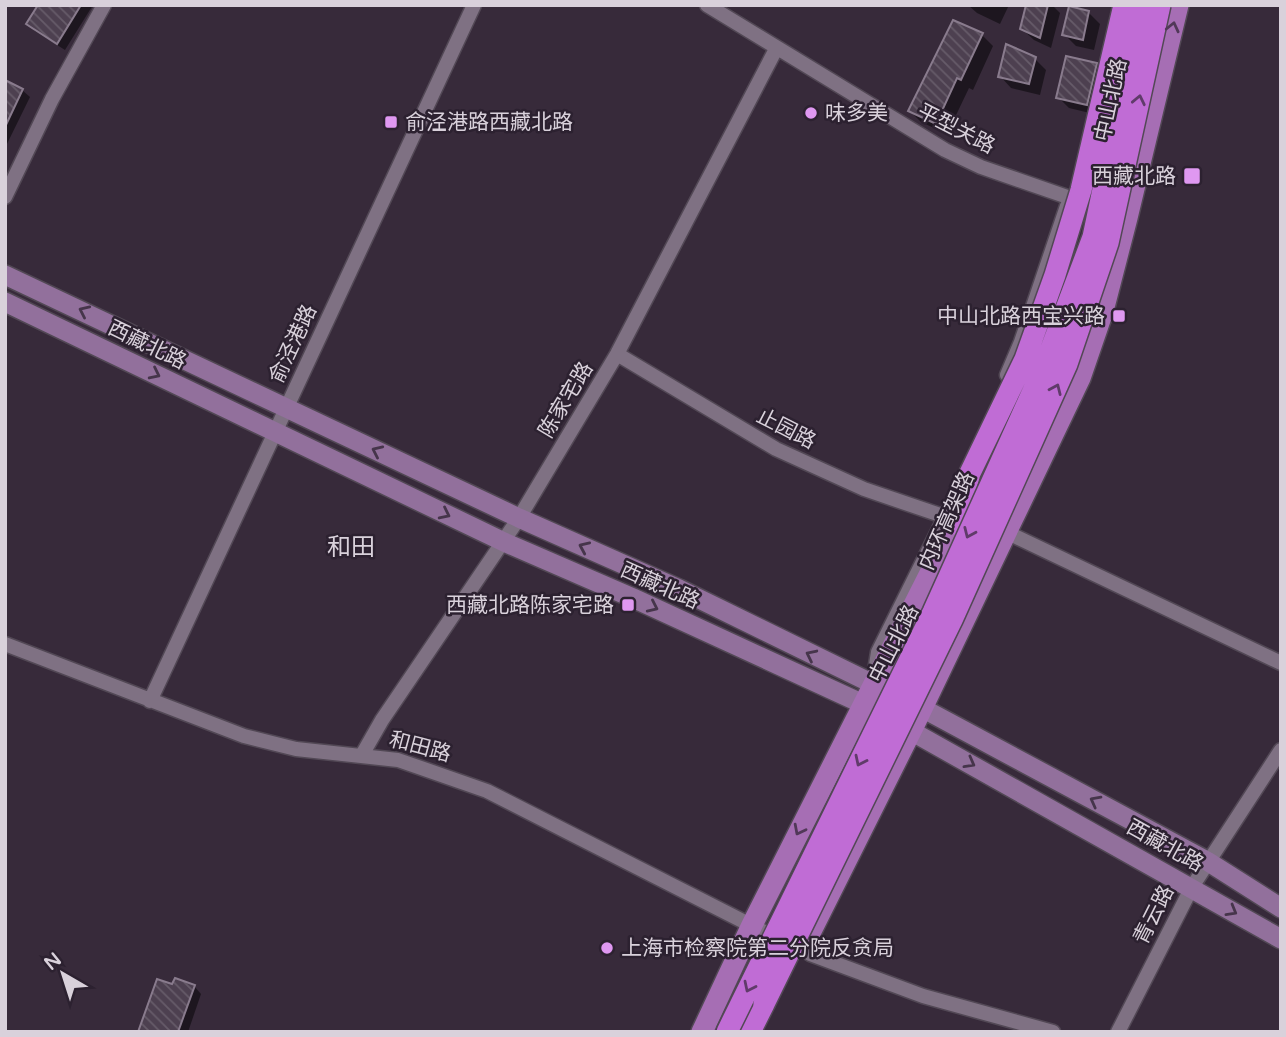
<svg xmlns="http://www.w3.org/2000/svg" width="1286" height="1037" font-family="'Varela Round','Noto Sans SC',sans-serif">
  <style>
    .shadow { fill: #0007 }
    .building { fill: url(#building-back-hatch); stroke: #897b8d; stroke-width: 2 }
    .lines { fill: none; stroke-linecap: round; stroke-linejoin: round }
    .street-casing { stroke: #524855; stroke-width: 17 }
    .secondary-casing { stroke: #524855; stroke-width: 22 }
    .primary-casing { stroke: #524855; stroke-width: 24 }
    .highway-casing { stroke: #524855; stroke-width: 24 }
    .street { stroke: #7f7183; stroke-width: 14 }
    .secondary { stroke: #92709c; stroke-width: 19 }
    .primary { stroke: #a66eb4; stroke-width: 21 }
    .highway { stroke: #c06cd5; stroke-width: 21 }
    .highway-bridge-casing { stroke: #524855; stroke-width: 24; stroke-linecap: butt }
    .highway-bridge { stroke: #c06cd5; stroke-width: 21 }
    .oneway { stroke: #513858 }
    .oneway2 { stroke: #603b6a }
    .oneway3 { stroke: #46354b }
    .poi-dot { fill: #df98f1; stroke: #2c2130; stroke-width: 2.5 }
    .labels { text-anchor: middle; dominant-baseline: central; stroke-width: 5; stroke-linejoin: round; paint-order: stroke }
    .street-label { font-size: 21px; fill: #d9d1db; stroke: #2c2130 }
    .poi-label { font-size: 21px; fill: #d9d1db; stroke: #2c2130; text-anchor: start }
    .quarter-label { font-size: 24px; fill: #d9d1db; stroke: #2c2130 }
  </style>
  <defs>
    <pattern id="building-back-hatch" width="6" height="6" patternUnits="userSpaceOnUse" patternTransform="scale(1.75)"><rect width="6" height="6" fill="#4d4050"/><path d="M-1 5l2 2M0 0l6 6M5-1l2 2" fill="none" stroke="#665b69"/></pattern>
  </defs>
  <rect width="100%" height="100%" fill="#372a3a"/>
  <!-- shadow -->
  <path class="shadow" d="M40,5H93L65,50L35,31L28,24Z
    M968,5H1009L1000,24L977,13Z
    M1028,5H1052L1060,13L1051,48L1034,40L1022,29Z
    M1089,13L1100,24L1094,50L1076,46L1064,34Z
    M982,35L993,46L973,90L969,88L947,134L921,122L910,111Z
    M1035,59L1046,70L1040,95L1011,88L1000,76Z
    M1096,65L1108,76L1098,115L1069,108L1058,97Z
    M5,82L22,90L30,97L5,148Z
    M174,986H194L201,994L188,1032H140Z"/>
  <!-- building -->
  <path class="building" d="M38,5H81L57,44L26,24Z
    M1026,5H1048L1040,38L1020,29Z
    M1069,6L1089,11L1083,40L1062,35Z
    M953,20L983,33L961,80L957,78L936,124L908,111Z
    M1006,44L1036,57L1029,84L998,77Z
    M1066,56L1097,63L1087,105L1056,98Z
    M5,80L23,89L5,127Z
    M175,978L195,985L178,1032H138L157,979L172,984Z"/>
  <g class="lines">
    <defs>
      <path id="street" d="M707,5L945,150L981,167L1082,202
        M5,197L52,99L104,5
        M617,354L776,449L864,489L946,517
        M1007,375L1021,342L1067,206
        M1006,532L1281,663
        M5,644L244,736L296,749L398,760L487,791L780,940
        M875,671L878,652L952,503
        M150,701L474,5
        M362,755L382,720L519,518L617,354L776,49
        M810,954L923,996L1053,1032
        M1118,1032L1192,887L1281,750"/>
      <path id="secondary" d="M5,275L519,518L679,589L922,708L1207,861L1281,908
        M5,302L504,542L633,598L863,704L1281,939"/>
      <path id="primary" d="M810,933L914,725L1080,378L1103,311L1127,218L1178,5
        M702,1032L752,925L962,510"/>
      <path id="highway" d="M955,524L970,473
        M750,1032L764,1004"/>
    </defs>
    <!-- street casing -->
    <use href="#street" class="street-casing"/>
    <!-- secondary casing -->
    <use href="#secondary" class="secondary-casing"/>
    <!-- primary casing -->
    <use href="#primary" class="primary-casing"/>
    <!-- highway casing -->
    <use href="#highway" class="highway-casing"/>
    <!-- street -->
    <use href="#street" class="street"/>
    <!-- secondary -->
    <use href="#secondary" class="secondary"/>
    <!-- primary -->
    <use href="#primary" class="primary"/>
    <!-- highway -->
    <use href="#highway" class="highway"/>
    <defs>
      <path id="highway-bridge" d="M970,473L1025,359L1055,275L1081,190L1124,5
        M764,1004L952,620L1067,364L1108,243L1160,5
        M727,1032L933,612L1046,362L1093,237L1142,5"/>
    </defs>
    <!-- highway-bridge casing -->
    <use href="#highway-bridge" class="highway-bridge-casing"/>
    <!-- highway-bridge -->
    <use href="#highway-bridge" class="highway-bridge"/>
  </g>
  <!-- one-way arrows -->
  <defs><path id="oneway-chevron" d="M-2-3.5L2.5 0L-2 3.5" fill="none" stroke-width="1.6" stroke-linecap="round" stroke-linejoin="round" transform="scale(1.75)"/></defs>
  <g class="oneway">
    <use href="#oneway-chevron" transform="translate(1173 27) rotate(-77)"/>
    <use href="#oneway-chevron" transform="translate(799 830) rotate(117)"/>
  </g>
  <g class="oneway2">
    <use href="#oneway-chevron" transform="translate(1139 100) rotate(-78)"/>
    <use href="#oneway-chevron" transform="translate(1056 389) rotate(-66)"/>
    <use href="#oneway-chevron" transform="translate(969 533) rotate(114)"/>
    <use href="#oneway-chevron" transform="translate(860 761) rotate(116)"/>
    <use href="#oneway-chevron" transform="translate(749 987) rotate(116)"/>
  </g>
  <g class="oneway3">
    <use href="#oneway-chevron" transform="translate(84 311) rotate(-155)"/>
    <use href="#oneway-chevron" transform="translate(155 374) rotate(26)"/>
    <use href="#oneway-chevron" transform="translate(377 451) rotate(-155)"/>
    <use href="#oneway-chevron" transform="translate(445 514) rotate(26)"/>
    <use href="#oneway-chevron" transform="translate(584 547) rotate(-156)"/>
    <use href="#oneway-chevron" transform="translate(653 607) rotate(25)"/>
    <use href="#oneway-chevron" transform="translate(811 655) rotate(-154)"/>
    <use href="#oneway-chevron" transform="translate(970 763) rotate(29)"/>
    <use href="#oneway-chevron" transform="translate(1095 801) rotate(-152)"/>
    <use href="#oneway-chevron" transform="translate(1232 911) rotate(30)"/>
  </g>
  <!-- markers -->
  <g class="poi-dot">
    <circle cx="811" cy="113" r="7"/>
    <rect x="384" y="115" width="14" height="14" rx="3.5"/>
    <rect x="1183" y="167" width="18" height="18" rx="3.5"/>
    <rect x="1112" y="309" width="14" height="14" rx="3.5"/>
    <rect x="621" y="598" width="14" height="14" rx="3.5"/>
    <circle cx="607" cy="948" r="7"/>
  </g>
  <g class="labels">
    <!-- street labels -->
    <g class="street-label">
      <text transform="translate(1111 100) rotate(-78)">中山北路</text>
      <text transform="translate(956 129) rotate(27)">平型关路</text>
      <text transform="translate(293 344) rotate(-65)">俞泾港路</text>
      <text transform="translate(147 345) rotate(26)">西藏北路</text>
      <text transform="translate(566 400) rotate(-59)">陈家宅路</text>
      <text transform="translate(786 429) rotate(27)">止园路</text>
      <text transform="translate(947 521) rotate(-66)">内环高架路</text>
      <text transform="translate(660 586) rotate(24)">西藏北路</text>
      <text transform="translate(894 644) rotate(-63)">中山北路</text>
      <text transform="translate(420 747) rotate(15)">和田路</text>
      <text transform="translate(1165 846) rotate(29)">西藏北路</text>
      <text transform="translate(1154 915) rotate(-63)">青云路</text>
    </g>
    <!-- poi labels -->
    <g class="poi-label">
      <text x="825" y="113">味多美</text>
      <text x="405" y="122">俞泾港路西藏北路</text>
      <text x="1176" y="176" text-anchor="end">西藏北路</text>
      <text x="1105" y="316" text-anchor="end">中山北路西宝兴路</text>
      <text x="614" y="605" text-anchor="end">西藏北路陈家宅路</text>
      <text x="621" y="948">上海市检察院第二分院反贪局</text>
    </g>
    <!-- quarter labels -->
    <g class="quarter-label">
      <text x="351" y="547">和田</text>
    </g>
  </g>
  <!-- border -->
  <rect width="1286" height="1037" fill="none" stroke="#d9d1db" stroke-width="14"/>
  <!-- north arrow -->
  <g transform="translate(63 974) rotate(321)" stroke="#2c2130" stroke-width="5" paint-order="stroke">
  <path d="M0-5L12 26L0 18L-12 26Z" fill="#d9d1db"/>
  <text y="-10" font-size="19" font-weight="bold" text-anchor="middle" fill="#d9d1db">N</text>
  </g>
</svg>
